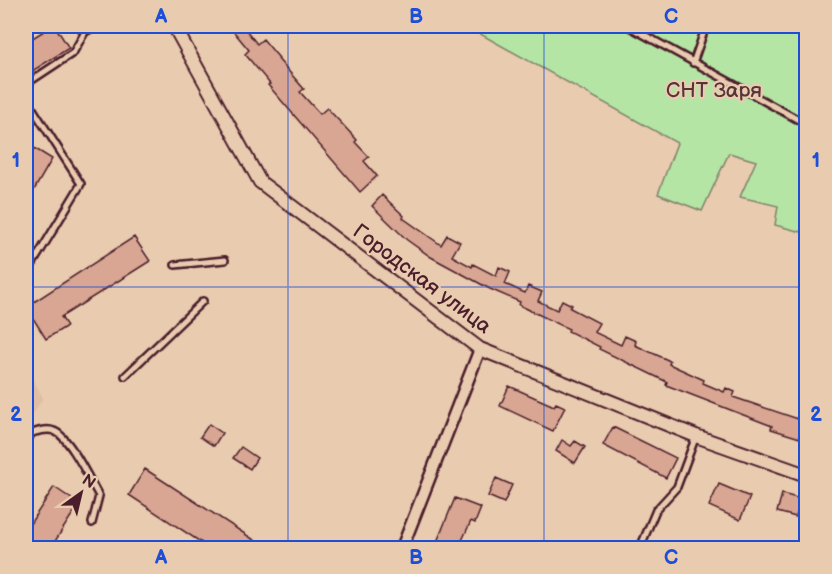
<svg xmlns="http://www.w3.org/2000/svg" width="832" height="574" font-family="'Balsamiq Sans',sans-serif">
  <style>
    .built { fill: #e1bda5 }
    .green { fill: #b4e5a5; stroke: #7f8268; stroke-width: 1.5 }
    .building { fill: #d8a692; stroke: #4a1f2b; stroke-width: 1.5 }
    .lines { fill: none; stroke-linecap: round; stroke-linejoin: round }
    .service-casing { stroke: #4a1f2b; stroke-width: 10 }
    .minor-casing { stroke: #4a1f2b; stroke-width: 15 }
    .tertiary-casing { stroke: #4a1f2b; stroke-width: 16 }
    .service { stroke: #e9cbb0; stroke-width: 5 }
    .minor { stroke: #e9cbb0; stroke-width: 10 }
    .tertiary { stroke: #e9cbb0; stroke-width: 12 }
    .grid { fill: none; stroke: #1d4ed8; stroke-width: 1.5; stroke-opacity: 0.55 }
    .labels { text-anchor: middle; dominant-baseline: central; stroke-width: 4.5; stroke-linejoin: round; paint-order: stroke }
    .park-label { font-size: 21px; fill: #553337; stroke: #e9cbb0 }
    .street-label { font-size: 21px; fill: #4a1f2b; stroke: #e9cbb0 }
    .neatline { fill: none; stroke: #1d4ed8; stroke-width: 2 }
    .grid-label { font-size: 20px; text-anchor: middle; font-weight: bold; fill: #1d4ed8 }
  </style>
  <rect width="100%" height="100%" fill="#e9cbb0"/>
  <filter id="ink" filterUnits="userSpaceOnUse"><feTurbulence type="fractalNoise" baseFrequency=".0167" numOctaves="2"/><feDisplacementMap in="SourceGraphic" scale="12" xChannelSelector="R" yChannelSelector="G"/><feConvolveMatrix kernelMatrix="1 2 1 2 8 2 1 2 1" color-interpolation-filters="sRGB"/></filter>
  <g filter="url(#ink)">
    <!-- built -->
    <path class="built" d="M26,367L43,398L26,425Z"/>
    <!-- green -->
    <path class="green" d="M466,26H806L805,233L775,225L778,206L740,197L756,161L729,153L702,211L658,194L677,143Z"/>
    <!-- building -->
    <path class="building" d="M52,26H55L69,48L26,75V42Z
      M229,26H243L257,44L263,39L279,58L278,59L304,89L300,92L320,114L327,108L357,140L355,142L369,157L364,161L377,176L360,192L268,85L270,84L245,54L249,50Z
      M29,145L52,159L26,204V150Z
      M382,195L404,216L403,218L441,245L447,235L460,242L452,256L472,267L473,264L496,276L499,267L510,272L505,284L525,293L528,286L542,292L538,301L557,310L562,300L572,305L570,308L599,323L594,332L621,345L625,336L636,341L635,345L670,361L669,364L704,380L703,383L724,392L726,388L735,392L733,397L807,422L803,439L771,429L772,426L666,385L667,382L599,349L600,347L568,331L569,329L519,305L520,302L490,289L431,257L407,240L372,206Z
      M134,237L150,261L61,317L67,326L46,339L26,307Z
      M509,386L554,406L556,403L565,407L553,431L500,406Z
      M209,424L222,433L214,446L200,437Z
      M613,427L676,458L666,478L603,445Z
      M562,440L571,446L575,441L585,447L575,463L556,451Z
      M241,447L257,458L250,469L233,458Z
      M145,469L268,549H211L129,495Z
      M496,478L512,485L504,503L488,496Z
      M719,484L750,497L740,520L709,506Z
      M54,487L79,504L50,549H26V530Z
      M782,494L801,499L796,517L777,512Z
      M455,498L481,508L475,523L471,521L458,549H434Z"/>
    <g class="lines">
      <defs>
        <path id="service" d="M78,26L85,32
          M628,26L806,124
          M693,63L706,26
          M26,84L73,53L85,32L96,26
          M26,98L81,184L26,275
          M175,265L225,260
          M125,376L203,301
          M26,442L32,433C39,431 47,428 54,431C70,437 90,481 99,496L92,523
          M640,548L656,510L677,487L696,436"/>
        <path id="minor" d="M402,548L480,349"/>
        <path id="tertiary" d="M174,26L260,182L480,349L696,436L806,475"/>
      </defs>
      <!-- service casing -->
      <use href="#service" class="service-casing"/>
      <!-- minor casing -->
      <use href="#minor" class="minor-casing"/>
      <!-- tertiary casing -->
      <use href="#tertiary" class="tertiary-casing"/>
      <!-- service -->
      <use href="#service" class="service"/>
      <!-- minor -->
      <use href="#minor" class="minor"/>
      <!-- tertiary -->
      <use href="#tertiary" class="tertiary"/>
    </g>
  </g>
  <!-- grid -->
  <path class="grid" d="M288,26V548M544,26V548M26,287H806"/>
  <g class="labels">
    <!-- park labels -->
    <g class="park-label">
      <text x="714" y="90">СНТ Заря</text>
    </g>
    <!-- street labels -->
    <g class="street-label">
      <text transform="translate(422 279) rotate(37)">Городская улица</text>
    </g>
  </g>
  <!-- margin -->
  <rect width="832" height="574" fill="none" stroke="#e9cbb0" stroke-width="66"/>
  <!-- north arrow -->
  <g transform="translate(81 493) rotate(34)" stroke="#e9cbb0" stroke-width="4.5" paint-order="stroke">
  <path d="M0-4.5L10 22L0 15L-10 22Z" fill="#4a1f2b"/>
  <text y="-9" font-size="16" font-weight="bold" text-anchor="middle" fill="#4a1f2b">N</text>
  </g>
  <rect x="33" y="33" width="766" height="508" class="neatline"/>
  <g class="grid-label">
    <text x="161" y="23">A</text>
    <text x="416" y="23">B</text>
    <text x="671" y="23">C</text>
    <text x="16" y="167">1</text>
    <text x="816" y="167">1</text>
    <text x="16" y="421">2</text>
    <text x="816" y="421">2</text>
    <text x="161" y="564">A</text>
    <text x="416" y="564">B</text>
    <text x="671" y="564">C</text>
  </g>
</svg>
